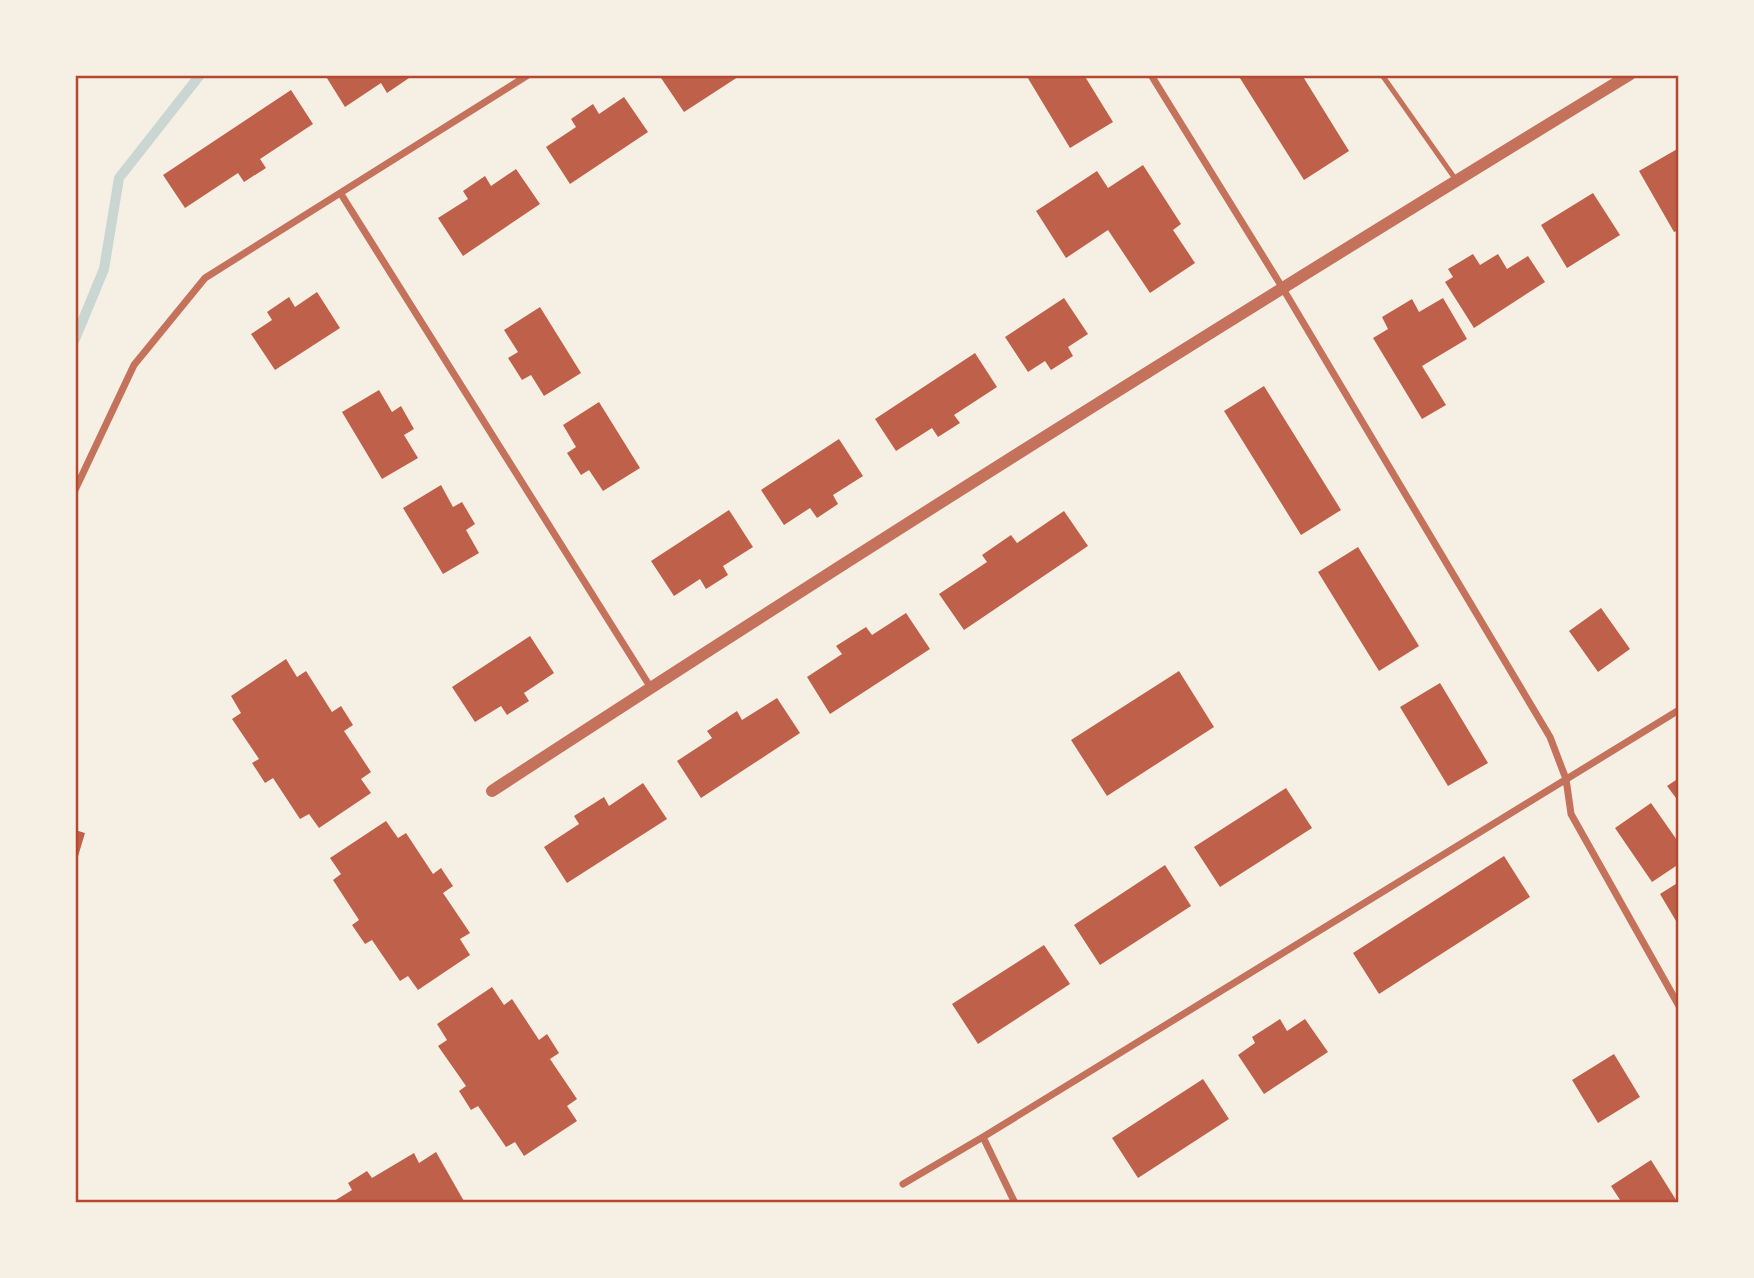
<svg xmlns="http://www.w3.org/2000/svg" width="1754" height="1278" font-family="Figtree,sans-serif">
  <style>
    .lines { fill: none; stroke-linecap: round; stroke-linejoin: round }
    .stream { stroke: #c9d6d2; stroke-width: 10 }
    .building { fill: #bf614a }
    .service { stroke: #c5725c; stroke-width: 5 }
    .minor { stroke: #c5725c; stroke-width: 7 }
    .tertiary { stroke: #c5725c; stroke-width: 12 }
    .neatline { fill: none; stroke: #b5482f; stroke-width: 2.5 }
  </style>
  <rect width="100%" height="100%" fill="#f6efe4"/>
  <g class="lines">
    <!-- stream -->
    <path class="stream" d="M75,339L104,269L119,178L200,75"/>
  </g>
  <!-- building -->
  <path class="building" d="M325,75H407L409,78L387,93L381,83L345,107Z
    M659,75H741L684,112Z
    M1026,75H1084L1113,122L1070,148Z
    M1238,75H1302L1349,151L1304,180Z
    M291,90L313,124L260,159L266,168L244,182L238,173L185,208L163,175Z
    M624,97L648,132L570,184L546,147L576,127L571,119L593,104L599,114Z
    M1679,148V230L1674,232L1639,171Z
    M1143,165L1181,224L1173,230L1195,263L1150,293L1108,230L1066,258L1036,211L1097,171L1108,188Z
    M516,169L540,204L463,256L438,218L468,199L463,191L485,176L491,186Z
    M1593,193L1620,235L1567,268L1541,225Z
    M1473,254L1480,265L1498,254L1507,269L1528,256L1545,282L1474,328L1445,282L1453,277L1448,269Z
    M317,292L340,328L275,370L251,334L272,320L267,312L289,297L295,307Z
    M1064,298L1088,334L1068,347L1073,356L1051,370L1045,361L1028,372L1005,337Z
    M1443,298L1467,339L1422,366L1446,405L1422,419L1373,338L1388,329L1382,317L1412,299L1419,312Z
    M540,307L581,373L544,396L531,375L522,380L508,358L518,352L504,330Z
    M975,353L997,387L954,415L960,423L938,437L932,428L896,451L875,419Z
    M1264,386L1341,510L1301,535L1224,411Z
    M379,390L392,412L401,406L414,429L404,435L418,458L382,479L342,412Z
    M599,402L640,468L603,491L589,470L581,475L567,453L576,447L563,425Z
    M839,439L863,476L833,495L838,504L817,518L810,508L784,525L761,490Z
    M441,485L453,507L462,502L475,524L466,530L479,553L443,574L403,508Z
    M729,510L753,547L723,566L728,575L706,589L700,579L674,596L651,561Z
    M1064,511L1088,546L964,630L939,594L987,562L982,555L1011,535L1017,543Z
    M1358,547L1419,646L1379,671L1318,572Z
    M1601,608L1630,649L1598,672L1569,631Z
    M906,613L930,649L830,714L807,677L842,654L836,646L866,627L872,635Z
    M530,636L554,673L524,693L529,701L507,715L501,706L475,722L452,687Z
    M286,659L297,677L306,671L332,712L341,706L353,725L344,731L371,772L361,779L371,793L319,828L309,814L300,819L273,778L265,783L252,763L259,759L232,719L241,713L231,696Z
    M1179,671L1214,727L1107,796L1071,740Z
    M1440,683L1488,763L1448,786L1400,707Z
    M777,698L800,733L701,798L677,761L712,738L707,731L737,711L742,720Z
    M1679,778V802L1667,786Z
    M643,783L667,819L567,883L544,847L579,824L574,816L604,797L609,806Z
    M1286,788L1312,828L1220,887L1194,847Z
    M1651,803L1679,843V864L1652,882L1615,828Z
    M386,821L398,838L406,833L433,874L441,868L453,886L443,893L470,933L460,939L470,955L418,990L408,976L400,981L372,940L365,944L352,925L359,920L333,880L341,874L330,858Z
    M75,830L85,833L76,863H75Z
    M1504,856L1530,897L1379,994L1353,953Z
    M1165,865L1191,906L1100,965L1074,925Z
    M1679,882V926L1660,894Z
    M1044,945L1070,984L978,1044L952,1004Z
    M492,987L504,1005L512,999L539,1040L547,1034L559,1053L550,1059L577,1099L567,1106L577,1121L524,1156L515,1142L506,1147L478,1106L471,1110L459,1091L466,1086L438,1046L447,1040L437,1024Z
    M1280,1019L1287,1031L1305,1019L1328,1052L1264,1094L1238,1055L1255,1043L1252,1037Z
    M1614,1054L1640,1097L1598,1123L1572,1080Z
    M1203,1079L1229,1119L1138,1178L1112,1138Z
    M436,1152L465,1203H331L352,1190L348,1183L367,1171L372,1178L414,1153L419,1163Z
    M1651,1160L1678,1203H1622L1611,1186Z"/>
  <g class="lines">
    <!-- service -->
    <path class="service" d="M1382,75L1456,180"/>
    <!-- minor -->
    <path class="minor" d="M1151,75L1282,287L1550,737L1566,779L1571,814L1679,1006
      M341,194L651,688
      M75,490L134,365L205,278L528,75
      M983,1137L1015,1203
      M903,1184L983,1137L1679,710"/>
    <!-- tertiary -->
    <path class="tertiary" d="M492,791C867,546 1247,308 1629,75"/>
  </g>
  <!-- border -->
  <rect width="1754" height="1278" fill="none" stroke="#f6efe4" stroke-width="154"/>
  <rect x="77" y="77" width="1600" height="1124" class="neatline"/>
</svg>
